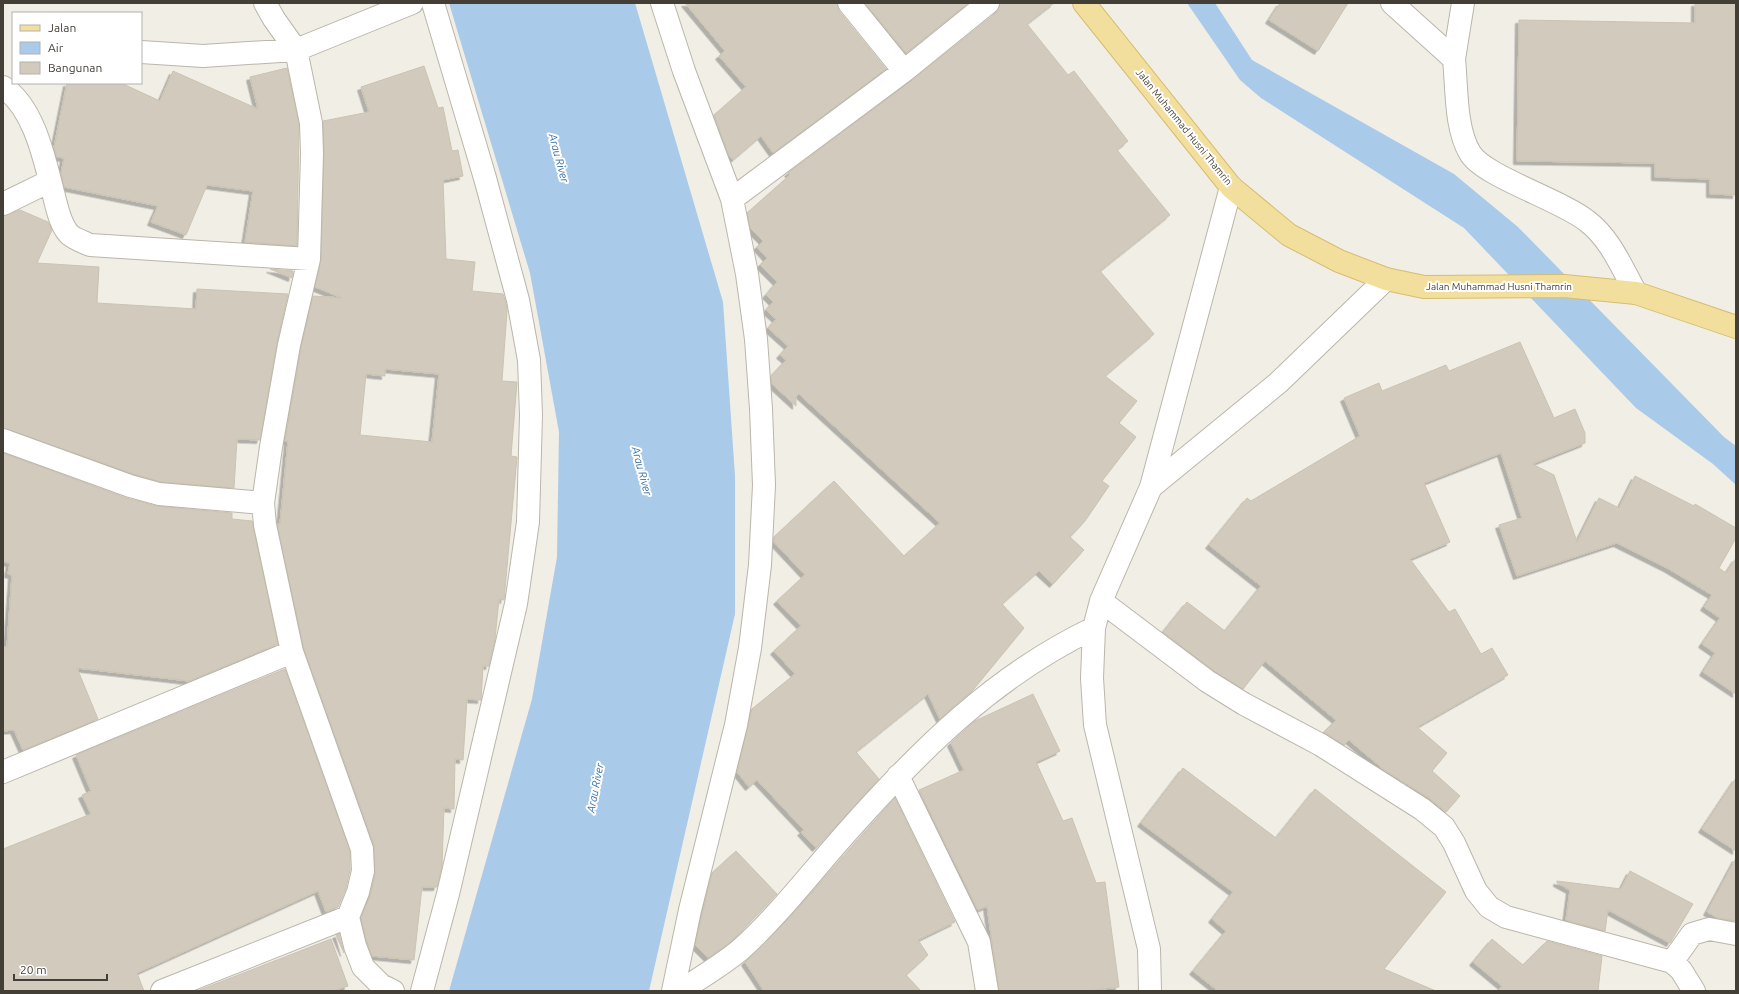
<svg xmlns="http://www.w3.org/2000/svg" width="1739" height="994" font-family="Ubuntu,sans-serif">
  <style>
    .water { fill: #a9cae8 }
    .building { fill: #d1cabd; stroke: #cbc3b1; fill-rule: evenodd; filter: url(#shadow) }
    .lines { fill: none; stroke-linecap: round; stroke-linejoin: round }
    .minor-casing { stroke: #bbb6aa; stroke-width: 24 }
    .major-casing { stroke: #d6bd6f; stroke-width: 24 }
    .minor { stroke: #fff; stroke-width: 22 }
    .major { stroke: #f3df9d; stroke-width: 22 }
    .labels { text-anchor: middle; dominant-baseline: central; stroke-width: 4; stroke-linejoin: round; paint-order: stroke }
    .street-label { font-size: 10px; fill: #433f36; stroke: #fff }
    .water-label { font-size: 11px; font-style: italic; fill: #3c71a3; stroke: #fff }
  </style>
  <defs>
    <filter id="shadow"><feDropShadow dx="-3.5" dy="3.5" stdDeviation="0" flood-color="#0004"/></filter>
  </defs>
  <rect width="100%" height="100%" fill="#f1eee6"/>
  <!-- water -->
  <path class="water" d="M449,3H635L723,302L735,476V614L649,991H449L532,699L557,557L559,432L530,273Z
    M1187,3H1215L1252,60L1454,174L1518,227L1724,437L1736,446V485L1713,464L1636,408L1464,228L1261,98L1240,80Z"/>
  <!-- building -->
  <path class="building" d="M685,3H837L839,11L886,69L773,153L761,136L733,160L729,156L714,115L746,87L719,56L725,51Z
    M865,3H968L906,53Z
    M1000,3H1054L1027,24L1068,75L1074,71L1128,141L1117,150L1170,215L1100,271L1154,334L1105,376L1137,401L1119,423L1136,437L1102,481L1109,486L1085,521L1070,537L1084,550L1053,584L1039,571L1002,604L1024,628L973,690L940,719L928,694L856,752L879,779L816,848L801,832L804,830L757,780L749,787L737,772L752,709L795,674L774,651L801,626L777,601L805,575L774,542V537L834,481L904,556L940,523L799,394L796,397V406L772,384L771,376L786,360L780,355L788,346L768,328L776,319L766,310L773,302L766,295L777,282L760,265L767,258L757,247L763,241L750,228L747,213L790,175L788,173L911,81L996,13Z
    M1280,3H1348L1318,51L1269,20Z
    M1695,3H1736V195L1710,194V179L1655,177V163L1517,161L1519,20L1695,23Z
    M424,66L438,108L443,107L452,151L458,150L463,176L443,180L446,259L475,262L472,291L503,294L506,303L507,311L502,381L517,382L511,456L517,457L504,600L499,599L495,639L489,666H483L481,700L467,699L463,760L455,759L454,809L444,808L442,866L437,887H422L414,960L372,956L367,942L361,918L370,897L375,874L374,845L304,649L277,524H280L288,441H285L301,348L313,296L342,298L315,287L321,259L324,154L323,121L369,112L361,87ZM385,369L439,374L432,442L360,435L366,374L385,376Z
    M287,68L299,124L297,246L245,242L253,191L207,185L186,235L151,222L158,206L64,187L61,173L64,158L57,157L54,147L67,83H121L160,101L173,71L258,109L250,77Z
    M20,210L48,222L52,230L37,263L99,267L97,303L196,309L197,289L288,294L277,343L260,440L237,439L234,488L161,482L134,474L3,428V216Z
    M270,269L293,271L292,278Z
    M1520,342L1554,418L1575,409L1585,433V443L1532,464L1554,475L1577,542L1599,498L1619,508L1635,476L1694,506L1695,504L1736,528V538L1719,568L1726,573L1736,558V694L1703,672L1715,653L1702,644L1720,618L1704,607L1712,595L1667,568L1617,543L1517,576L1499,525L1522,518L1501,453L1424,483L1450,542L1410,559L1449,612L1455,609L1481,654L1492,648L1508,675L1417,727L1447,753L1432,771L1460,796L1446,812L1429,798L1383,769L1349,740L1344,745L1324,732L1336,720L1265,661L1243,689L1214,671L1163,632L1187,602L1225,631L1261,586L1209,545L1247,498L1251,501L1360,436L1344,398L1379,383L1382,391L1446,365L1449,371Z
    M3,453L126,498L156,506L232,513V519L252,521L278,644L189,681L77,668L98,719L23,750L14,730L3,731V647H7L12,575L8,574L10,563L3,562Z
    M285,669L350,851V870L346,888L338,907L326,912L318,891L137,973L144,991H3V849L91,814L82,795L91,791L76,755Z
    M1033,694L1060,751L1036,762L1063,821L1072,818L1096,883L1105,882L1119,987L1088,991H999L987,906L978,910L919,790L964,770L951,743L969,726L975,721Z
    M1183,768L1276,838L1315,789L1446,892L1384,969L1436,991H1218L1193,971L1226,931L1212,919L1233,892L1141,823Z
    M1736,778V851L1702,829Z
    M895,798L955,922L918,940L928,955L906,975L921,991H764L745,962L791,916Z
    M736,851L777,894L732,941L708,958L695,945L712,873Z
    M1736,858V921L1718,918L1707,912Z
    M1630,871L1693,904L1670,943L1608,910L1605,931L1566,920L1570,890L1557,883V881L1621,889Z
    M339,934L343,949L344,953L336,935Z
    M331,939L348,986L333,991H197Z
    M1492,939L1523,965L1547,941L1602,956L1598,991H1497L1502,986L1473,962Z"/>
  <g class="lines">
    <defs>
      <path id="minor" d="M265,3L274,19L296,50L311,123L312,154L309,259L289,345L271,447L263,503L265,525L292,652L362,849L363,871L358,892L348,917L355,946L363,967L381,985L393,991
        M662,3L684,71L732,199L747,274L756,339L761,409L764,485L760,565L750,648L736,725L690,910L673,991
        M849,3L904,71
        M1392,3L1454,59C1457,88 1455,128 1470,153C1483,176 1561,200 1587,221C1610,238 1622,268 1636,293
        M141,52L203,56L296,50L412,3
        M1454,59L1463,3
        M3,87C35,108 45,162 54,196C57,208 60,224 69,234C74,239 84,242 90,245L309,259
        M732,199L904,71L988,3
        M3,204L50,181
        M3,440L130,486L159,494L263,503
        M1151,487L1278,383L1386,279
        M1101,601L1207,681L1244,704L1321,745L1422,809L1444,827L1454,843L1476,891L1489,907L1506,917L1672,962L1681,970L1694,991
        M3,772L292,652
        M898,776L979,942L987,991
        M1672,962L1692,934L1709,929L1736,934
        M162,991L348,917
        M422,991L448,894L516,604L528,522L531,415L529,360L518,300L485,178L433,3
        M680,991C700,978 722,965 740,950C779,915 813,870 848,831C920,750 995,675 1094,628
        M1150,991L1149,949L1095,725L1092,678L1094,628L1101,601L1151,487L1231,187"/>
      <path id="major" d="M1084,3L1231,187L1289,235L1339,261L1386,279L1424,287L1564,286L1636,293L1736,327"/>
    </defs>
    <!-- minor casing -->
    <use href="#minor" class="minor-casing"/>
    <!-- major casing -->
    <use href="#major" class="major-casing"/>
    <!-- minor -->
    <use href="#minor" class="minor"/>
    <!-- major -->
    <use href="#major" class="major"/>
  </g>
  <g class="labels">
    <!-- street labels -->
    <g class="street-label">
      <text transform="translate(1184 127) rotate(51)">Jalan Muhammad Husni Thamrin</text>
      <text x="1499" y="286">Jalan Muhammad Husni Thamrin</text>
    </g>
    <!-- water labels -->
    <g class="water-label">
      <text transform="translate(559 158) rotate(75)">Arau River</text>
      <text transform="translate(642 471) rotate(75)">Arau River</text>
      <text transform="translate(595 788) rotate(-79)">Arau River</text>
    </g>
  </g>
  <!-- border -->
  <rect width="1739" height="994" fill="none" stroke="#433f36" stroke-width="8"/>
  <!-- legend -->
  <rect x="12" y="12" width="130" height="72" fill="#ffffff" stroke="#b4b2af"/>
  <rect x="20" y="25" width="20" height="6" fill="#f3df9d" stroke="#b4b2af"/>
  <text x="48" y="32" font-size="12" fill="#433f36">Jalan</text>
  <rect x="20" y="42" width="20" height="12" fill="#a9cae8" stroke="#b4b2af"/>
  <text x="48" y="52" font-size="12" fill="#433f36">Air</text>
  <rect x="20" y="62" width="20" height="12" fill="#d1cabd" stroke="#b4b2af"/>
  <text x="48" y="72" font-size="12" fill="#433f36">Bangunan</text>
  <!-- scale -->
  <path d="M14 974v6h93v-6" fill="none" stroke="#433f36" stroke-width="2"/>
  <text x="20" y="974" font-size="12" fill="#433f36" stroke="#ffffff" stroke-width="3" paint-order="stroke">20 m</text>
</svg>
